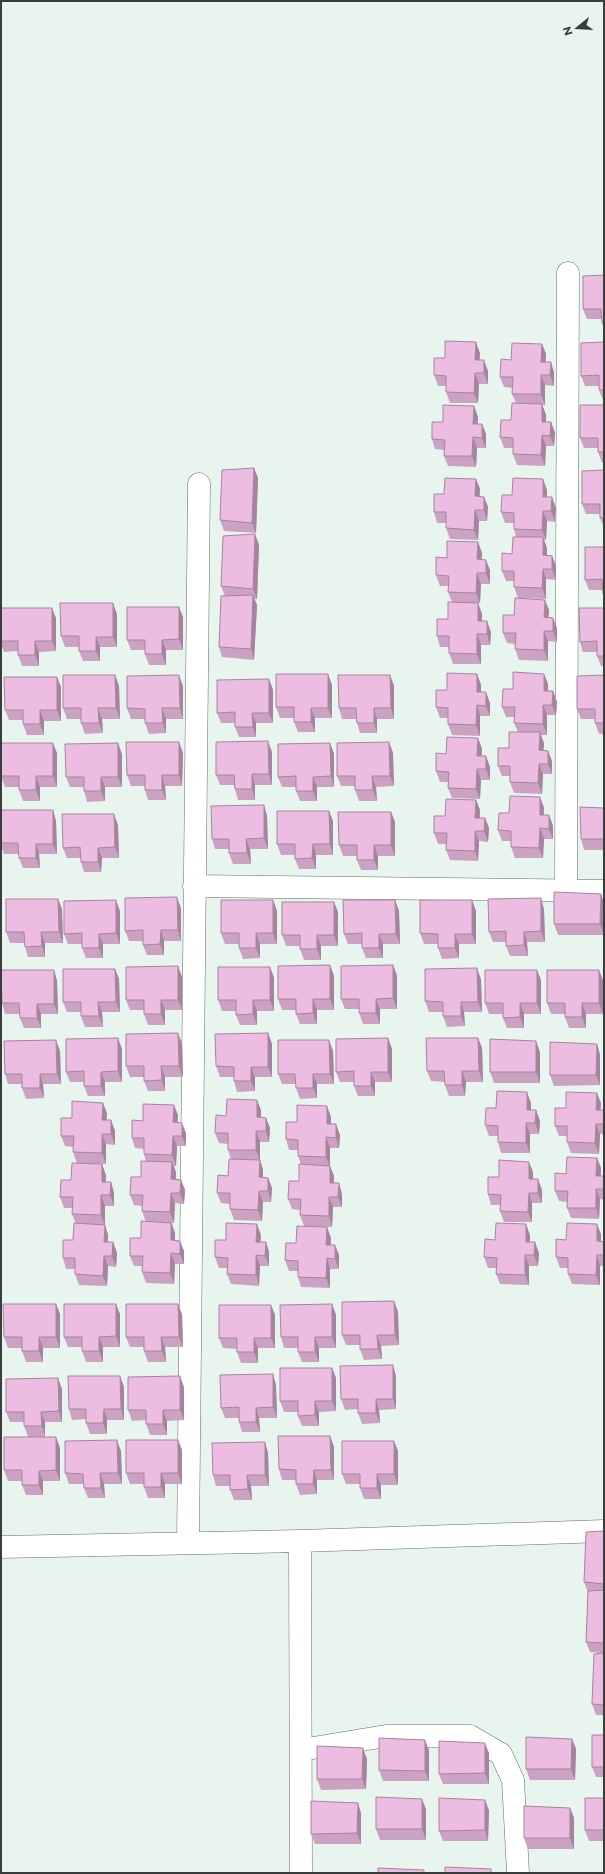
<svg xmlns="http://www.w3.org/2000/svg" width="605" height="1874" font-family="Montserrat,sans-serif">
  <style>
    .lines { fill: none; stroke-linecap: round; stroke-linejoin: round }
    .street-casing { stroke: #636e69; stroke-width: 23 }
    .street { stroke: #fff; stroke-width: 22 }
    .wall { fill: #cca2c2 }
    .shaded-wall { fill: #a6849e }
    .building { fill: #edbce1; stroke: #a6849e }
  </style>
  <rect width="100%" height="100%" fill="#e8f4ee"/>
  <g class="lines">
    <defs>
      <path id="street" d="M194,886L604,891
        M566,891L568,273
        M300,1541L301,1873
        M188,1543L199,484
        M1,1547L300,1541L604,1531
        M301,1750L386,1736H470L501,1754L513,1780L518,1873"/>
    </defs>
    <!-- street casing -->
    <use href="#street" class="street-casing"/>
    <!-- street -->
    <use href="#street" class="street"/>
  </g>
  <!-- wall -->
  <path class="wall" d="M604,275V329L602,323V319H587L583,309Z
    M604,342V400H603L599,390V386H585L581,376Z
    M542,344L546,354V362L554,372V386L545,385V405H542L546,415V422H551L555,433L554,446H546L545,466L517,465L513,454V448H504L500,437L511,420L516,403L512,394L513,388L504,387L500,377L511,360Z
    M480,353L479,360L488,371V384H479L478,403H450L446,392V386H438L434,375L445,358Z
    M604,405V463H602L598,452V448H584L580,438Z
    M474,406L478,417L477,424H482L486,434V448H477L476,467L448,466L444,456V450L435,449L432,439L443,422Z
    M254,468L258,478L256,533L224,531L220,520Z
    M604,470V528L600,518V514H586L582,504Z
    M476,479L480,489L479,497H484L488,507L487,521H479L478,540L450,539L446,528V523H437L434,512L444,494Z
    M547,490V497L556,508L555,522L547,521L546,540H544L547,548V555L552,556L556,566V580L546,579V599L518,598L514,587V581H506L502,571L512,554L516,537L514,529V523H505L501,512L512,495Z
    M255,534L259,545L257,599H254L257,605L254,660L222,657L219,647L225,596L221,586Z
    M478,542L482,553L481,560L490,570V584H481L480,603H478L482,614V621L491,632L490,645H481V664H453L449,653V647H440L437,636L448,619L452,602L448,592V586H440L436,575L447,558Z
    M604,547V597L603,594V590H589L585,580Z
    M179,607L183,617V650H166V665H149L145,654V650H131L127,640Z
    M1,608L56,618V651L39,652V666H22L18,655V651L4,652L1,644Z
    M604,608V666H601L597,656V652H583L580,642Z
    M549,610L548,617L557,628V642L548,641V661L519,660L515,649V644L507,643L503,633L514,615Z
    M117,614V647H100V661H83L79,651V647H65L61,636Z
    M477,674L481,685V692L490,703V716H480V736L452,735L448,724V718H440L436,707L447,690Z
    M544,674L548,684V691H553L557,702L556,715H547V735H540L544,743L543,750L548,751L552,761V774H543L542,794L514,793L510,782V776H502L498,766L509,748L518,732L514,723L515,717H506L502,707L513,689Z
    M115,675L119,686L120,719H102L103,733L85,734L81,723V719H67L63,708Z
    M390,675L394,686V719H377V733H360L357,723L356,719H342L339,708Z
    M604,675V734H599L595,723V719H581L577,709Z
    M57,677L61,687V721H44V735H27L23,724V720H9L5,710Z
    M269,679L273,690V723H256V737H239L235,727V723H221L217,713Z
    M332,685V718H315V732H298L294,722V718H280L276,707Z
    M183,686V719H166V733L149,734L145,723V719H131L127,708Z
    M478,738L482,749L481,756L490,767V780H481L480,799L452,798L448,788V782H440L436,771L446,754Z
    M389,742L393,753L394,786L376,787L377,801H359L355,790V786H341L337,776Z
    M330,743L334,754V787H317V801H300L296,791V787H282L278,777Z
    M272,752V785H255V800H238L235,789L234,785H220L216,775Z
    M57,753V787H40V801H23L19,790V787H5L1,776Z
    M183,753L182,786H165L166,800H148L145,790V786H131L127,775Z
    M122,754V787H105V801L87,802L84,791V787H70L66,777Z
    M540,797L544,808V815H549L553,826V839H544L543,858H515L511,847V841H502L498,830L509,813Z
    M476,800L480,810V818H485L489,828L488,842L479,841L478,861L450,860L446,850L447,844H438L434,833L445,816Z
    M264,805L267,816L268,849H250L251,864H233L229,853V849H215L212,839Z
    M604,808V850H584L581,839Z
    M1,810H53L56,821L57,854H39L40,868H23L19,858V854H4L1,845Z
    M329,811L333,821V855H316V869H299L295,859V855H281L277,844Z
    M391,812L395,822V856H378V870H361L357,860V856H343L339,845Z
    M118,825L119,858H102L101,872H84L81,862V858H67L63,848Z
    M601,894L604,903V935H558L554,924Z
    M58,899L62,909L63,943H45V957H28L25,947L24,943H10L6,932Z
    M273,900L277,911V944H260V958L243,959L239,948V944H225L221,933Z
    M395,900L399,911L400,944H383V958H366L362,948V944H348L344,934Z
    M472,900L476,911V944H459V958L442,959L438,948V944H424L420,933Z
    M334,902L338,912V946H321V960H304L300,949V946H286L282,935Z
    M181,908V941H164V955H147L143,945V941H129L125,931Z
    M544,909L545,942H527L528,956H510L506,946V942H493L489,932Z
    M120,911V944H103V958H86L82,948V944H68L64,934Z
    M330,965L334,976V1010H317V1024H300L296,1014V1010H282L278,999Z
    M393,965L397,976V1009H380V1024H363L359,1013V1009H345L341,999Z
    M178,966L182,977V1010H165V1025H148L144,1014V1010H130L126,1000Z
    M270,967L274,978V1011H257V1025H240L236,1015V1011H222L218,1000Z
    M115,969L119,979L120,1012H102L103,1027H85L81,1016V1012H67L63,1002Z
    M54,970L57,981L58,1014H41V1028H24L20,1018V1014H5L2,1003Z
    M481,979L482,1012H464L465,1026L447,1027L443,1016V1012H429L425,1001Z
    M541,980V1014H524V1028H507L503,1018V1014H489L485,1003Z
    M603,980V1014H586V1028H569L565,1017V1014H551L547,1003Z
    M268,1033L272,1044V1077H255V1091L237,1092L234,1081V1077H220L216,1066Z
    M388,1038L392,1049V1082H375V1096H358L354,1086V1082H340L336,1072Z
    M478,1038L482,1048L483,1082H466L465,1096H449L445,1085V1082L431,1081L427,1071Z
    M329,1040L333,1051L334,1084H317V1098L300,1099L296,1088V1084H282L278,1074Z
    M182,1043L183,1077H165V1091H148L144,1081V1077H130L126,1066Z
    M597,1044L600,1055V1085L554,1086L550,1075Z
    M122,1049V1082H105V1096H88L84,1086V1082H70L66,1072Z
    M60,1051L61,1084H43L44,1098L26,1099L22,1088V1084H8L5,1074Z
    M540,1052V1083H494L490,1072Z
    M531,1103V1110H536L540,1121L539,1134H530V1153H501L498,1142V1136H489L485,1125L496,1108Z
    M601,1103L600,1110H604V1134H600L599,1154L571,1153L567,1142V1136H559L555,1126L566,1108Z
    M261,1110V1118H266L270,1128L269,1142H260V1160L263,1170V1177L268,1178L272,1188L271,1202H263L262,1221L234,1220L230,1209V1204L221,1203L217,1193L228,1176L231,1159L228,1150V1144L219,1143L215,1133L226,1116Z
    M107,1113L106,1120H111L115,1131V1145L106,1144V1164L77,1163L73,1152V1147L65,1146L61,1136L72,1118Z
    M178,1115L177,1123L186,1133V1146H177L176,1166H173L176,1172V1179L181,1180L185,1190L184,1204L175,1203L174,1223H172L175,1233V1240L184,1251V1264H175L174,1284L146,1283L142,1272V1266H134L130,1256L141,1238L146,1222L142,1211V1206L134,1205L130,1195L141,1177L146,1161L144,1154V1149L135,1148L132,1138L143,1121Z
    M331,1117V1124L340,1135L339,1148H330V1166L334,1176V1183L342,1194V1207H333L332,1227L304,1226L300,1215V1210L292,1209L288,1199L299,1181L301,1164L298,1156V1150H289L286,1139L297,1122Z
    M597,1158L601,1168V1176H604V1200L600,1199L599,1219L571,1218L567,1208L568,1202L559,1201L555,1191L566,1174Z
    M533,1172V1179L542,1190V1203H532V1222H504L500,1211V1205H491L488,1194L499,1177Z
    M106,1175V1182H111L114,1193V1206H105V1225L108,1235V1242H113L117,1253L116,1267L108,1266L107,1286L79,1285L75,1274V1269H66L63,1258L73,1240L76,1224L72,1214L73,1208H64L60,1197L71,1180Z
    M601,1234V1242H604V1266H600V1285L572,1284L568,1274V1268H560L556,1257L566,1240Z
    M261,1235L260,1242H266L269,1252V1266H260L259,1286L231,1284L227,1274V1268H219L215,1257L226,1240Z
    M530,1235V1242L539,1253L538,1266H529V1285L500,1284L496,1274L497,1268H488L484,1257L495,1240Z
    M331,1238V1245L339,1255V1269H330V1288L301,1287L298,1277V1271H289L285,1260L296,1243Z
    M394,1301L398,1312L399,1345L381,1346L382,1359L364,1360L360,1349V1345H346L342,1335Z
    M332,1304L336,1315V1348H319V1362H302L298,1352V1348H284L281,1337Z
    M271,1305L275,1315V1348H258V1363H241L237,1352V1349L223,1348L219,1338Z
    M60,1314V1348H43V1362H26L22,1351V1348H8L4,1337Z
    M120,1314V1347H103V1362H86L82,1351V1347H68L64,1337Z
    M182,1314L183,1347H165L166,1362H148L144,1351V1347H130L126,1337Z
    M332,1368L336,1378V1411L319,1412V1426H302L298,1416V1412H284L280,1401Z
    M273,1374L276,1385L277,1418H259L260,1432H242L239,1422V1418H225L221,1408Z
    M120,1376L124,1387V1420H107V1434H90L86,1423V1419L72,1420L69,1409Z
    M396,1376V1409L379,1410L380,1423L362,1424L358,1413V1409L345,1410L341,1399Z
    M184,1387V1420L167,1421V1435H150L146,1424V1420L132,1421L128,1410Z
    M62,1389V1422H45V1437H28L24,1426V1422H10L6,1412Z
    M330,1436L334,1447V1480H317V1494L300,1495L296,1484V1480H282L279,1469Z
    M178,1440L182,1450V1484H165V1498H148L144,1487V1484H130L126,1473Z
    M394,1441L398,1451V1485H381V1499H364L360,1488V1484H346L342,1474Z
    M265,1442L268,1453L269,1486H251L252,1500H234L230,1490V1486H216L213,1475Z
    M60,1448V1481H43V1495H26L22,1485V1481H8L4,1470Z
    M121,1451L122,1484H104L105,1498H88L84,1488V1484H69L65,1473Z
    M604,1531V1715H596L592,1704L602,1653L590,1652L586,1642L588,1593L584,1582Z
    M604,1735V1777H596L592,1767Z
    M572,1739L576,1749L575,1780H530L526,1769Z
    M429,1750V1781H383L379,1770Z
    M489,1753V1784H443L439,1774Z
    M367,1759L366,1789L321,1790L317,1779Z
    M604,1798V1841H589L585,1830Z
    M570,1808L574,1818V1849H528L524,1838Z
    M426,1809V1840H380L376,1829Z
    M489,1810L488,1841H443L439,1831Z
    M361,1813V1844H315L311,1834Z"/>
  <!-- shaded-wall -->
  <path class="shaded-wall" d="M476,342L480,353L479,371L475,360Z
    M542,344L546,354L545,372L541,362Z
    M484,360L488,371V384L484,373Z
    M551,362L554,372V386L550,375Z
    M475,373L479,384L478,403L474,393Z
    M541,375L545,385V405L541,394Z
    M542,404L546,415V433L542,422Z
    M474,406L478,417L477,434L473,424Z
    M551,422L555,433L554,446L550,436Z
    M482,424L486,434V448L482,438Z
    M542,435L546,446L545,466L541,455Z
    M473,437L477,448L476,467L472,456Z
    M254,468L258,478L256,533L252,523Z
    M476,479L480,489L479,507L475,496Z
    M543,479L547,490L546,508L543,497Z
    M484,497L488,507L487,521L484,510Z
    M552,497L556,508L555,522L551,511Z
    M475,510L479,521L478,540L474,530Z
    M543,511L547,521L546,540L542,530Z
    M255,534L259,545L257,599L253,589Z
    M543,537L547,548V566L543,555Z
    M478,542L482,553L481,570L477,559Z
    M552,556L556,566V580L552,569Z
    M486,560L490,570V584L486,573Z
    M543,569L546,579V599L542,588Z
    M477,573L481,584L480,603L476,593Z
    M253,595L257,605L254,660L251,649Z
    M545,600L549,610L548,628L544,617Z
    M113,603L117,614V647L113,637Z
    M478,603L482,614V631L478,621Z
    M179,607L183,617V650L179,639Z
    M52,608L56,618V651L52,641Z
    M553,618L557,628V642L553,631Z
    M487,621L491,632L490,645L487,634Z
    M544,631L548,641V661L544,650Z
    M477,634L481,645V664L477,654Z
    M96,637L100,647V661L96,651Z
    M162,640L166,650V665L162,654Z
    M35,641L39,652V666L35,655Z
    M328,674L332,685V718L328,708Z
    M477,674L481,685V703L477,692Z
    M544,674L548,684V702L544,691Z
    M115,675L119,686L120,719L116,708Z
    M179,675L183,686V719L180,708Z
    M390,675L394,686V719L391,708Z
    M57,677L61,687V721L57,710Z
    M269,679L273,690V723L269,713Z
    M553,691L557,702L556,715L552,705Z
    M486,692L490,703V716L486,706Z
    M477,705L480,716V736L476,725Z
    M543,705L547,715V735L543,724Z
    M98,708L102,719L103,733L99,723Z
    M162,708L166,719V733L163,723Z
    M311,708L315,718V732L311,722Z
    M374,708L377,719V733L374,723Z
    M40,710L44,721V735L40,724Z
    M252,713L256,723V737L253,727Z
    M540,732L544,743L543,760L539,750Z
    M478,738L482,749L481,766L477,756Z
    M268,741L272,752V785L269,774Z
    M179,742L183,753L182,786L179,775Z
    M389,742L393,753L394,786L390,776Z
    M53,743L57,753V787L53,776Z
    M118,743L122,754V787L118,777Z
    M330,743L334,754V787L331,776Z
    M548,751L552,761V774L548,764Z
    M486,756L490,767V780L486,769Z
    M539,764L543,774L542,794L538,783Z
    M477,769L481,780L480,799L476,789Z
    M252,774L255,785V800L252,789Z
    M162,775L165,786L166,800L162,790Z
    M36,776L40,787V801L36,790Z
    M372,776L376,787L377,801L373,790Z
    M101,777L105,787V801L101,791Z
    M313,777L317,787V801L313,791Z
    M540,797L544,808L543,826L540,815Z
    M476,800L480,810L479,828L475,818Z
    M264,805L267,816L268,849L264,838Z
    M53,810L56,821L57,854L53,844Z
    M329,811L333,821V855L330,844Z
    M391,812L395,822V856L391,845Z
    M114,814L118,825L119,858L115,847Z
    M549,815L553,826V839L549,829Z
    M485,818L489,828L488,842L484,831Z
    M540,828L544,839L543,858L539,848Z
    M475,831L479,841L478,861L475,851Z
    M246,839L250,849L251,864L247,853Z
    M36,844L39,854L40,868L36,858Z
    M313,844L316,855V869L312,858Z
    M374,845L378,856V870L374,860Z
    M98,848L102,858L101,872L98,862Z
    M601,894L604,903V935L600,924Z
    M177,897L181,908V941L178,930Z
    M541,898L544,909L545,942L541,931Z
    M58,899L62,909L63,943L59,932Z
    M116,900L120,911V944L116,933Z
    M273,900L277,911V944L273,933Z
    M395,900L399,911L400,944L396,934Z
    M472,900L476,911V944L472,934Z
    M334,902L338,912V946L334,935Z
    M161,930L164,941V955L160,944Z
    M41,932L45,943V957L42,946Z
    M524,932L527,942L528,956L524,945Z
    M256,933L260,944V958L256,948Z
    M99,934L103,944V958L99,948Z
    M379,934L383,944V958L379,948Z
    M455,934L459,944V958L455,948Z
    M317,935L321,946V960L317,949Z
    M330,965L334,976V1010L330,999Z
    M393,965L397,976V1009L393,998Z
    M178,966L182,977V1010L178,1000Z
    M270,967L274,978V1011L270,1000Z
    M477,968L481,979L482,1012L478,1002Z
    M115,969L119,979L120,1012L116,1002Z
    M54,970L57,981L58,1014L54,1004Z
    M537,970L541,980V1014L537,1003Z
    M599,970L603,980V1014L599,1003Z
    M313,999L317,1010V1024L313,1013Z
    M376,999L380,1009V1024L376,1013Z
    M161,1000L165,1010V1025L161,1014Z
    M253,1000L257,1011V1025L253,1014Z
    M98,1002L102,1012L103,1027L99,1016Z
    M461,1002L464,1012L465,1026L461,1016Z
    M520,1003L524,1014V1028L520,1017Z
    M582,1003L586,1014V1028L582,1017Z
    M37,1004L41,1014V1028L37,1018Z
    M178,1033L182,1043L183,1077L179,1066Z
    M268,1033L272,1044V1077L268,1067Z
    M118,1038L122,1049V1082L118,1071Z
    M388,1038L392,1049V1082L388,1072Z
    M478,1038L482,1048L483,1082L479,1071Z
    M56,1040L60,1051L61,1084L57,1074Z
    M329,1040L333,1051L334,1084L330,1074Z
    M536,1041L540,1052V1083L536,1072Z
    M597,1044L600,1055V1085L596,1075Z
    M161,1066L165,1077V1091L162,1080Z
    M251,1067L255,1077V1091L251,1081Z
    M462,1071L466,1082L465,1096L462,1085Z
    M101,1072L105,1082V1096L101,1086Z
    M371,1072L375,1082V1096L371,1086Z
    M40,1074L43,1084L44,1098L40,1088Z
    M313,1074L317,1084V1098L313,1088Z
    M527,1092L531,1103V1120L527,1110Z
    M597,1093L601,1103L600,1120L596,1110Z
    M257,1100L261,1110V1128L257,1117Z
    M103,1103L107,1113L106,1131L102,1120Z
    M174,1105L178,1115L177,1133L173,1122Z
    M327,1106L331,1117V1135L327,1124Z
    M536,1110L540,1121L539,1134L535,1123Z
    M266,1118L270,1128L269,1142L266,1131Z
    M111,1120L115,1131V1145L111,1134Z
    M182,1123L186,1133V1146L182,1136Z
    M526,1123L530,1134V1153L526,1143Z
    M336,1124L340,1135L339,1148L336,1138Z
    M596,1124L600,1134L599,1154L595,1143Z
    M256,1131L260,1142V1160L263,1170V1188L259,1177L260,1161L256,1150Z
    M102,1134L106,1144V1164L102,1153Z
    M173,1136L177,1146L176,1166L172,1155Z
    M326,1137L330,1148V1168L326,1157Z
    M597,1158L601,1168L600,1186L596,1176Z
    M172,1162L176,1172L175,1190L171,1179Z
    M529,1162L533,1172V1189L529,1179Z
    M102,1164L106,1175L105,1192L102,1182Z
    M330,1166L334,1176L333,1194L330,1183Z
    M268,1178L272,1188L271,1202L268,1191Z
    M538,1179L542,1190V1203L538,1193Z
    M181,1180L185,1190L184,1204L180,1193Z
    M111,1182L114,1193V1206L110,1195Z
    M339,1183L342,1194V1207L338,1197Z
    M596,1189L600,1199L599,1219L596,1208Z
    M259,1191L263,1202L262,1221L258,1210Z
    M171,1193L175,1203L174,1223L170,1212Z
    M529,1193L532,1203V1222L528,1212Z
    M101,1195L105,1206V1225L108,1235V1253L104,1242L105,1225L101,1215Z
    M329,1197L333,1207L332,1227L329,1216Z
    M171,1223L175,1233V1251L171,1240Z
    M257,1224L261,1235L260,1252L256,1242Z
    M526,1224L530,1235L529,1252L526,1242Z
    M597,1224L601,1234V1252L597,1241Z
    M327,1227L331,1238L330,1255L326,1245Z
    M180,1241L184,1251V1264L180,1254Z
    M113,1242L117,1253L116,1267L112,1256Z
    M266,1242L269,1252V1266L265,1256Z
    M535,1242L539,1253L538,1266L534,1255Z
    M335,1245L339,1255V1269L335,1259Z
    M171,1253L175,1264L174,1284L170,1273Z
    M256,1255L260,1266L259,1286L256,1275Z
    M525,1255L529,1266V1285L525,1275Z
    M597,1255L600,1266V1285L596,1275Z
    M104,1256L108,1266L107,1286L103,1276Z
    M327,1258L330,1269V1288L326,1278Z
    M394,1301L398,1312L399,1345L395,1335Z
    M56,1304L60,1314V1348L56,1337Z
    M116,1304L120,1314V1347L116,1336Z
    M178,1304L182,1314L183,1347L179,1337Z
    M332,1304L336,1315V1348L332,1337Z
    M271,1305L275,1315V1348L271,1338Z
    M377,1335L381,1346L382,1359L378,1349Z
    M39,1337L43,1348V1362L39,1351Z
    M99,1337L103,1347V1362L99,1351Z
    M161,1337L165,1347L166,1362L162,1351Z
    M315,1337L319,1348V1362L315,1352Z
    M254,1338L258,1348V1363L254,1352Z
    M393,1365L396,1376V1409L393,1399Z
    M332,1368L336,1378V1411L332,1401Z
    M273,1374L276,1385L277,1418L273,1407Z
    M120,1376L124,1387V1420L121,1409Z
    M180,1376L184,1387V1420L180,1410Z
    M58,1378L62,1389V1422L59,1411Z
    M376,1399L379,1410L380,1423L376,1413Z
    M315,1401L319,1412V1426L315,1415Z
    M256,1408L259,1418L260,1432L256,1422Z
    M104,1409L107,1420V1434L103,1423Z
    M163,1410L167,1421V1435L163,1424Z
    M41,1412L45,1422V1437L42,1426Z
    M330,1436L334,1447V1480L331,1470Z
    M56,1437L60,1448V1481L56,1470Z
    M117,1440L121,1451L122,1484L118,1473Z
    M178,1440L182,1450V1484L178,1473Z
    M394,1441L398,1451V1485L394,1474Z
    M265,1442L268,1453L269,1486L265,1475Z
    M314,1470L317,1480V1494L313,1484Z
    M39,1471L43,1481V1495L39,1485Z
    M100,1473L104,1484L105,1498L101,1488Z
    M161,1473L165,1484V1498L161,1487Z
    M377,1474L381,1485V1499L377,1488Z
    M247,1475L251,1486L252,1500L248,1489Z
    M572,1739L576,1749L575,1780L571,1769Z
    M425,1740L429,1750V1781L425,1771Z
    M485,1743L489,1753V1784L485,1773Z
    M363,1748L367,1759L366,1789L362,1779Z
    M422,1799L426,1809V1840L422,1829Z
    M485,1800L489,1810L488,1841L485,1830Z
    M358,1803L361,1813V1844L357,1833Z
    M570,1808L574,1818V1849L570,1838Z"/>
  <!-- building -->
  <path class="building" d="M604,275V323H602L601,309H583V276Z
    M445,341L476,342L475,360H484V373H475L474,393L446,392V376L434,375V358H445Z
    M604,342V390H599V375L581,376V343Z
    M512,343L542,344L541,362H551L550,375H541V394H512L513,377H500L501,359L511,360Z
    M512,403L542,404V422H551L550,436L542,435L541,455L513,454V438L500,437L501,420H511Z
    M443,405L474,406L473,424H482V438L473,437L472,456H444L445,440L432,439V422H443Z
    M580,405H604V452H598V438H580Z
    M254,468L252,523L220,520L222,470Z
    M604,470V518H600V504H582V471Z
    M445,478L476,479L475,496L484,497V510H475L474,530L446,528V512H434V494H444Z
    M513,478L543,479V497H552L551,511H543L542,530L514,529V513L501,512L502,495H512Z
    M255,534L253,589L221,586L223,536Z
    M513,537H543V555L552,556V569H543L542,588L514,587V571H502V553L512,554Z
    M447,541L478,542L477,559L486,560V573H477L476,593L448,592L449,576L436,575V557L447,558Z
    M585,547H604V594H603L602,579L585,580Z
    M253,595L251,649L219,647L221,596Z
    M515,598L545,600L544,617L553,618V631H544V650L515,649L516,633H503V615H514Z
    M448,602L478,603V621H487V634H477V654L449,653V636H437V619H448Z
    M60,603H113V637H96V651H79V636H61Z
    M127,607H179V639L162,640V654H145V640H127Z
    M1,608H52V641H35V655H18V641H1Z
    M579,608H604V656H597V641L580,642Z
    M513,672L544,674V691H553L552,705H543V724L514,723L515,707H502L503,689H513Z
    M447,673L477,674V692H486V706L477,705L476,725L448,724V708L436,707V690H447Z
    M276,674H328V708H311V722H294V707H276Z
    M63,675H115L116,708H98L99,723H81V708H63Z
    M179,675L180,708H162L163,723H145V709L127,708V676Z
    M338,675H390L391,708H374V723H357L356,708H339Z
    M604,675V723H595V709H577V676Z
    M4,677H57V710H40V724H23V710H5Z
    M269,679V713H252L253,727H235V712L217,713V680Z
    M509,732H540L539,750L548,751V764H539L538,783L510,782V766H498V748H509Z
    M447,737L478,738L477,756H486V769H477L476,789L448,788L449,772L436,771V753L446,754Z
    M268,741L269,774H252V789H235L234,775H216V742Z
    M126,742H179V775H162V790H145V775H127Z
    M389,742L390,776H372L373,790H355V776H337V743Z
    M1,743H53V776H36V790H19V776H1Z
    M118,743V777H101V791H84V777H66L65,744Z
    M330,743L331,776L313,777V791H296V776L278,777V744Z
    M510,796L540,797V815H549V829L540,828L539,848L511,847V831L498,830L499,813H509Z
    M446,799L476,800L475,818H485L484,831H475V851L446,850L447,833H434V816H445Z
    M264,805V838L246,839L247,853H229V839H212L211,806Z
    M580,807L604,808V839H581Z
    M1,810H53V844H36V858H19L18,843H1Z
    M277,811H329L330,844H313L312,858L295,859V844H277Z
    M338,812H391V845H374V860H357V845H339Z
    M62,814H114L115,847L98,848V862H81L80,847L63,848Z
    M554,892L601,894L600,924H554Z
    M177,897L178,930H161L160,944L143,945V930L125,931V898Z
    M541,898V931L524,932V945L506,946V931L489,932L488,899Z
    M6,899H58L59,932H41L42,946L25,947L24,932H6Z
    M116,900V933L99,934V948H82V933L64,934V901Z
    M221,900H273V933H256V948H239V933H221Z
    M343,900H395L396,934H379V948H362V933L344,934Z
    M420,900H472V934H455V948H438V934L420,933Z
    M282,902H334V935H317V949H300V935H282Z
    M330,965V999H313V1013L296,1014V999H278V966Z
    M393,965V998L376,999V1013H359V999H341V966Z
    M178,966V1000H161V1014H144V1000H126V967Z
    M218,967H270V1000H253V1014L236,1015V1000H218Z
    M477,968L478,1002H461V1016H443V1002L425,1001V969Z
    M63,969H115L116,1002H98L99,1016H81V1002H63Z
    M1,970H54V1004H37V1018H20L19,1003H2Z
    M485,970H537V1003H520V1017L503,1018V1003H485Z
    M547,970H599V1003H582V1017H565V1003H547Z
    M178,1033L179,1066H161L162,1080L144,1081V1066H126V1034Z
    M268,1033V1067H251V1081H234V1067L216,1066L215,1034Z
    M118,1038V1071L101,1072V1086H84V1071L66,1072V1039Z
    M388,1038V1072H371V1086H354V1071L336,1072V1039Z
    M426,1038H478L479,1071H462V1085H445L444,1071H427Z
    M490,1039L536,1041V1072H490Z
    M56,1040L57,1074H40V1088H22V1074H5L4,1041Z
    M278,1040H329L330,1074H313V1088H296L295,1074H278Z
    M550,1042L597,1044L596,1075H550Z
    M497,1091L527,1092V1110H536L535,1123H526V1143L498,1142V1126L485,1125L486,1108H496Z
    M566,1092L597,1093L596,1110H604V1124H596L595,1143L567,1142V1126H555V1108H566Z
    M227,1099L257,1100V1117L266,1118V1131H256V1150H228V1133H215L216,1115L226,1116Z
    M72,1101L103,1103L102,1120H111V1134H102V1153L73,1152L74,1136H61V1118H72Z
    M143,1104L174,1105L173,1122L182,1123V1136H173L172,1155L144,1154V1138H132V1120L143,1121Z
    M297,1105L327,1106V1124H336V1138L326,1137V1157L298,1156V1140L286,1139V1122H297Z
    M567,1157L597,1158L596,1176H604V1189H596V1208H567L568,1191H555V1173L566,1174Z
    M229,1159L260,1160L259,1177L268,1178V1191H259L258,1210L230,1209V1193H217L218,1175L228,1176Z
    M499,1160L529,1162V1179H538V1193H529L528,1212L500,1211L501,1195L488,1194V1177H499Z
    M141,1161L172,1162L171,1179L181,1180L180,1193H171L170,1212L142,1211L143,1195H130L131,1177H141Z
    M72,1163L102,1164V1182H111L110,1195H101V1215L72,1214L73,1197H60L61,1180H71Z
    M299,1164L330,1166V1183H339L338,1197H329V1216L300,1215L301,1199H288L289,1181H299Z
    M141,1221L171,1223V1240L180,1241V1254L171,1253L170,1273L142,1272L143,1256H130V1238H141Z
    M74,1223L105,1225L104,1242H113L112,1256H104L103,1276L75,1274V1258H63V1240H73Z
    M226,1223L257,1224L256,1242H266L265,1256L256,1255V1275L227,1274L228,1258L215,1257V1240H226Z
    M496,1223L526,1224V1242H535L534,1255H525V1275L496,1274L497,1258L484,1257L485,1239L495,1240Z
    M567,1223L597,1224V1241L604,1242V1255H597L596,1275L568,1274V1258L556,1257V1239L566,1240Z
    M297,1226L327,1227L326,1245H335V1259L327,1258L326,1278L298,1277V1261L285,1260L286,1243H296Z
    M394,1301L395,1335H377L378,1349H360V1335H342V1302Z
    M3,1304H56V1337H39V1351H22V1337H4Z
    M64,1304H116V1336L99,1337V1351H82V1337H64Z
    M126,1304H178L179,1337H161L162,1351H144V1337H126Z
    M332,1304V1337H315V1352H298V1337H281L280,1305Z
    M219,1305H271V1338H254V1352H237V1338H219Z
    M393,1365V1399H376V1413H358V1399H341L340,1366Z
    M280,1368H332V1401H315V1415L298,1416V1401H280Z
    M273,1374V1407L256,1408V1422H239V1407L221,1408L220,1375Z
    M68,1376H120L121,1409H104L103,1423H86V1409H69Z
    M180,1376V1410H163V1424H146V1410H128V1377Z
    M58,1378L59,1411L41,1412L42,1426H24V1412H6V1379Z
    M278,1436H330L331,1470H314L313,1484H296V1470L279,1469Z
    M4,1437H56V1470L39,1471V1485H22V1470H4Z
    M117,1440L118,1473H100L101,1488H84L83,1474L65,1473V1441Z
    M126,1440H178V1473H161V1487H144V1473H126Z
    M342,1441H394V1474H377V1488H360V1474H342Z
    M265,1442V1475H247L248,1489L230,1490V1475H213L212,1443Z
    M604,1531V1584L584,1582L586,1532Z
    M604,1590V1643L586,1642L588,1591Z
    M604,1653V1705L592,1704L594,1654Z
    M592,1735H604V1767H592Z
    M526,1737L572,1739L571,1769H526Z
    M379,1738L425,1740V1771L379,1770Z
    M439,1741L485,1743V1773L439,1774Z
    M317,1746L363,1748L362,1779H317Z
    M376,1797L422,1799V1829H376Z
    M439,1798L485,1800V1830L439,1831Z
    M585,1798H604V1830H585Z
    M311,1801L358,1803L357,1833L311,1834Z
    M524,1806L570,1808V1838H524Z
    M445,1867L491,1869V1873H445Z
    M378,1868L424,1870V1873H378Z"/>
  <!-- border -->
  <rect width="605" height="1874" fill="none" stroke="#393e3c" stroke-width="4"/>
  <!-- north arrow -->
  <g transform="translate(577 28) rotate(252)" stroke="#e8f4ee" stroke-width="3" paint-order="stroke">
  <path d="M0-3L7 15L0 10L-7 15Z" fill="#393e3c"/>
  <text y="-6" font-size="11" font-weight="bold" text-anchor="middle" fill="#393e3c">N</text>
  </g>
</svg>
